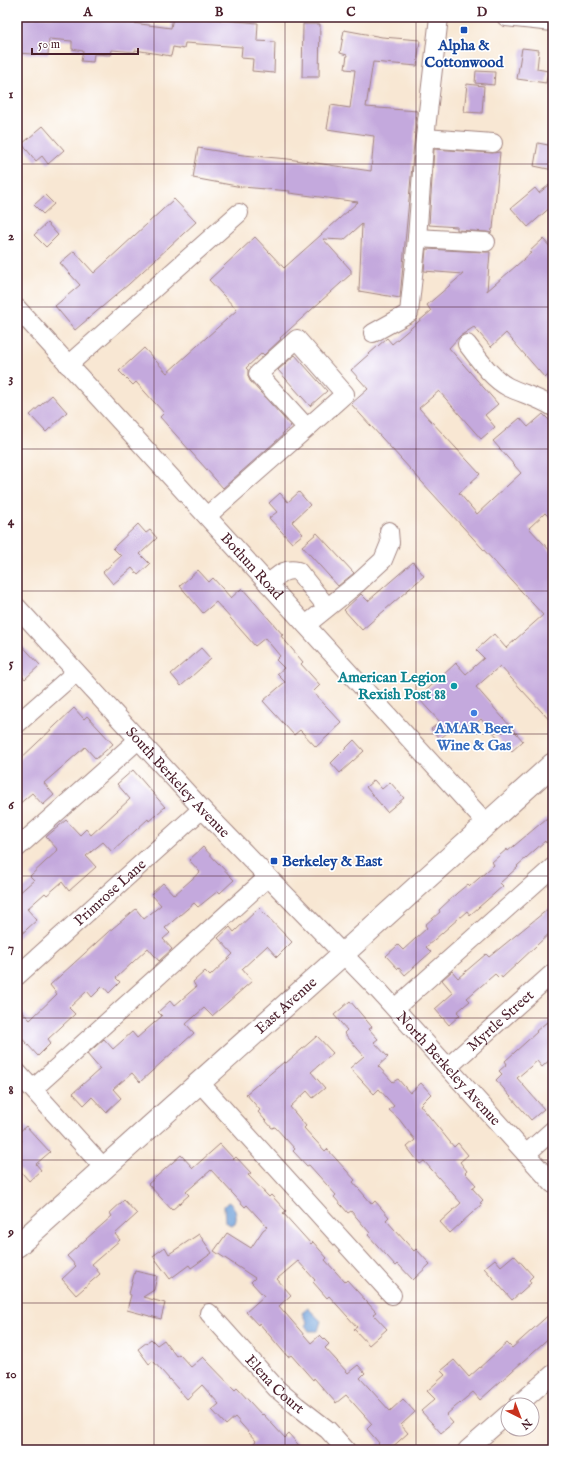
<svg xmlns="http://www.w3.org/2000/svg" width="570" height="1467" font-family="'IM FELL English',serif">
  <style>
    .water { fill: #6ea0d9; stroke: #5c6082 }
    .building { fill: #c4a9dd }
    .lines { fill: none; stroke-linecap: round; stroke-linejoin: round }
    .minor-casing { stroke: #a1837f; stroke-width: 20 }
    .major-casing { stroke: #a1837f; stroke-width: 24 }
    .minor { stroke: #fff; stroke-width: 18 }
    .major { stroke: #fff; stroke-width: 22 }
    .grid { fill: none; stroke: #4a1f2b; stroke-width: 1; stroke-opacity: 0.55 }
    .transit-dot { fill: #1a4fb4; stroke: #fff; stroke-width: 1.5 }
    .culture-dot { fill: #0f9aa8; stroke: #fff; stroke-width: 1.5 }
    .shop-dot { fill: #3f7fe0; stroke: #fff; stroke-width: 1.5 }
    .labels { text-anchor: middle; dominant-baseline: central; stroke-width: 3.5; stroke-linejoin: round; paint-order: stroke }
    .transit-label { font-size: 15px; font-weight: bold; fill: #164399; stroke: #fff }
    .street-label { font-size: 15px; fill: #4a1f2b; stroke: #fff }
    .culture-label { font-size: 15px; font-weight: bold; fill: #0d838f; stroke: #fff; text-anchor: end }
    .shop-label { font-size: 15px; font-weight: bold; fill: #366cbe; stroke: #fff }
    .neatline { fill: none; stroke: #4a1f2b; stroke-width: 1.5 }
    .grid-label { font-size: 13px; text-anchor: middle; font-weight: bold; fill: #4a1f2b }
  </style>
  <rect width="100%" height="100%" fill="#fff"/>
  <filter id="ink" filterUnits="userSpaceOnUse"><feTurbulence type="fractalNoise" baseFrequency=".025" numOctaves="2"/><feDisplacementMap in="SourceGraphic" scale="8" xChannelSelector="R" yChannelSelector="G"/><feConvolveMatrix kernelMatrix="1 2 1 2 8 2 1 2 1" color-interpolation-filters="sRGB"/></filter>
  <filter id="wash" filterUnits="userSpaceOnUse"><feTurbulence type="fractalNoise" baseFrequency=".012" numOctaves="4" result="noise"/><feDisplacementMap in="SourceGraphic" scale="16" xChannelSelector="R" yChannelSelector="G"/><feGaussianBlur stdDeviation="0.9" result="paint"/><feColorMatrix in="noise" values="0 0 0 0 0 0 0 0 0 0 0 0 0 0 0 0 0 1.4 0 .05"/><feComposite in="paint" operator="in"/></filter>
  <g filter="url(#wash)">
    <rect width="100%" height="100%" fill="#f8e7d3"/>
    <!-- water -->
    <path class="water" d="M228,1202C235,1205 238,1217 235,1223L231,1225L225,1222L224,1206Z
      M308,1308L321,1321L318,1331H309L305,1325L307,1323L302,1313Z"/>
    <g id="blocks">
      <!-- building -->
      <path class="building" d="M17,17L35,18L36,17H89L102,18V17H118V21L171,28L173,17H190L258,23L257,41L275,42L274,73L252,71L253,59L241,58L242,47L185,43L184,49L173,47L171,56L135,50V52L112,50L111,55L94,54L93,62L81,61L83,51L72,49V41L49,39L48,55L17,53Z
        M303,24H320L319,77H302Z
        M344,30L382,37L420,40L417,66L373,62L366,107L417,111L400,298L359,291L362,224L344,240L323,239L351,270V274L280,338L281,339L264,355L262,353L246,368L248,370V376L250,381L291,426L282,434L283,435L223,488L160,417L164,413L136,382L133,385L119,371L144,348L167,373L237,310L209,280L255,237L284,268L358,202L289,193L290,191L242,187L193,178L198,148L243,155L288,159L371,171L374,136L327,129L331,105L350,108L355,70L345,69L347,55L340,53Z
        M522,48L539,50L537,69L548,71L546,83L517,79Z
        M476,71L495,72L494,85L475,83Z
        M467,84L484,86L482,113L464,112Z
        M43,126L64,150L48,164L42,156L36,161L22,144Z
        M538,143L553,146V170L534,166Z
        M434,149L492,153L500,152L493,229H492L491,233L487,232L457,230V227L429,225Z
        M553,182V205L528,227L511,208L535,188L539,193Z
        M45,195L54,204L43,214L34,205Z
        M174,199L196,222L129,284L75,330L55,306L80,285L60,263L74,251L94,273Z
        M47,223L58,235L46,247L34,235Z
        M543,239L553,250V371L545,378L506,333L491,347L474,327L460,336L449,348L498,404L485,415L495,427L481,439L439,391L419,408L480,474L459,493L477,514L521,473L493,441L520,418L528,427L543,414L553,424V521L545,513L529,528L553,554V724L500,666L476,687L523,741L511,752L481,719L466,732L458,723L440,739L431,729L440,722L418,698L456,663L466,674L484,658L476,650L494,634L506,648L543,615L351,404L368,389L351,370L387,338L392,344L431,311L427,305L463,274L424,271L426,249L485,252H490L487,291L531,253L529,252Z
        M295,355L327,391L310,406L278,370Z
        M52,395L67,412L46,432L30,415Z
        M299,492L310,505L292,522L303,534L292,543L269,518L277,512L269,503L280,493L288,502Z
        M138,524L146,533L150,530L157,538L140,554L150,564L138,575L132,568L113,584L103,572L121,556L113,548Z
        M317,533L354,573L338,586L302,546Z
        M413,562L424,576L362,630L344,610L361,594L368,601Z
        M198,570L209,582L213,578L231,598L242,588L283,635L281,636L303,662L301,664L320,685L313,692L342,723L316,747L300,730L294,735L263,701L285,682L277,674L284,668L276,660L280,656L265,638L255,646L216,602L203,613L180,586Z
        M17,640L40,665L25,679L17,671Z
        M201,648L211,659L181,686L171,674Z
        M74,708L84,719L87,716L113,744L96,759L85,747L44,783L54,795L43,805L32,793L17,806V762Z
        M354,740L364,751L340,773L331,763Z
        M133,770L165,807L149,821L148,819L112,852L103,842L86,856L96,867L69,891L62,882L47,895L45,893L27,909L37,920L17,938V895L34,880L30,876L58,850L46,837L66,820L80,835L86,829L91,835L130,799L117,784Z
        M374,780L382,789L390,782L404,798L387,812L366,787Z
        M553,813V836L546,843L545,841L517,866L518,867L500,883L503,886L470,915L467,911L426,947L431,952L405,975L399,968L398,969L386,956L398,945L403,950L427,928L425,925L440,912L439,910L457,893L468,884L470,886L494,865L492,862L507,849L508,851Z
        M203,847L234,880L220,893L218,891L198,907L194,903L165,928L170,933L163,939L172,949L159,961L148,948L116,978L120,982L109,993L103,986L92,997L87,991L69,1008L75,1014L48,1039L51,1043L38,1056L17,1033V1006L30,1020L57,994L50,985L107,933L136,909L144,919L161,905L151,894L163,883L174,895L200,872L189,860Z
        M553,905V930L502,978L500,975L498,977L495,974L467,998L470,1001L457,1012L460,1015L449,1025L435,1009L453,993L442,980L452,971L458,978L486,954L489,957Z
        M259,908L292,942L277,957L267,946L242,969L252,981L212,1016L204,1008L186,1024L194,1033L140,1082L132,1073L113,1089L121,1098L106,1112L92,1097L84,1105L73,1093L100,1069L87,1054L104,1039L113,1049L132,1032L137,1038L162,1016L158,1012L170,1001L174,1006L196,987L193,982L205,971L210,976L233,954L218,938L230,927L234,932Z
        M350,1001L372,1027L369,1029L378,1039L374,1042L388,1057L378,1066L393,1082L398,1079L410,1093L421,1083L431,1094L420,1105L454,1147L458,1143L468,1155L460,1162L467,1171L465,1173L476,1185L472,1188L483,1200L480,1203L482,1204L450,1233L440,1222L461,1203L424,1161L420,1164L407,1147L415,1140L399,1119L389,1110L394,1106L379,1089L374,1094L350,1068L364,1056L344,1033L347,1030L334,1015Z
        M553,1019V1057L542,1067L537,1061L517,1078L544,1109L531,1120L496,1080L502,1074L499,1071L507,1064L505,1061L537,1032L536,1031L547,1022L548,1023Z
        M317,1036L333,1053L311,1072L325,1088L313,1098L307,1091L290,1107L306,1126L304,1128L325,1151L327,1149L355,1180L353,1182L372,1204L375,1201L389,1217L386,1220L414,1251L416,1249L430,1264L413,1280L398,1264L396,1266L368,1235L370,1233L351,1211L348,1213L334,1197L336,1195L309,1165L307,1166L293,1151L295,1149L275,1127L272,1128L258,1112L260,1110L246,1094L284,1062L286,1063Z
        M26,1126L50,1152L36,1164L41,1170L29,1181L17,1167V1145L22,1141L17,1134Z
        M220,1144L234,1159L236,1157L251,1173L248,1175L269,1197L271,1195L286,1211L283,1213L311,1244L313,1242L327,1258L325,1260L345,1282L347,1280L376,1312L373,1314L387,1329L369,1345L354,1329L357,1327L329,1296L327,1298L313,1282L315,1280L298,1261L277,1279L291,1295L279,1306L311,1343L320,1335L329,1344L325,1348L348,1373L358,1365L365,1373L360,1378L390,1411L403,1399L415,1412L401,1425L408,1433L389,1450H372L379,1443L367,1429L372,1424L346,1395L336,1403L314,1378L313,1380L291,1355L288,1357L259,1323L258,1325L246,1312L264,1296L251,1282L255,1278L214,1251L227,1233L251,1248L263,1230L267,1227L247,1205L245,1207L211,1170L186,1192L189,1195L172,1210L148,1184L181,1155L193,1168Z
        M124,1200L137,1214L115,1234L120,1240L92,1264L100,1274L76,1295L62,1279L76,1266L67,1256L112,1216L110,1213Z
        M199,1234L212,1253L191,1268L189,1265L170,1279L153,1256L165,1247L169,1254Z
        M514,1255L533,1276L529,1280L531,1283L512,1300L484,1268L495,1259L501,1266Z
        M135,1271L157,1276L154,1290L143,1297L165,1303L161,1319L127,1310L131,1295L129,1294Z
        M553,1311V1334L480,1400L473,1392L454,1408L446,1415L453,1423L441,1433L421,1411L435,1399L427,1391L445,1375L441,1371L454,1360L469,1377L507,1343L512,1348Z
        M151,1339L157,1345L164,1340L176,1356L179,1354L191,1367L203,1357L235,1390L237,1388L262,1415L263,1414L285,1438L289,1434L303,1450H247L256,1441L235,1417L226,1425L212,1410L219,1404L202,1385L187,1399L153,1361L149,1364L138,1349Z"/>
    </g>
  </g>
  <g filter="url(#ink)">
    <use href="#blocks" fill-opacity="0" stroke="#a1837f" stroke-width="1"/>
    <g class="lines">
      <defs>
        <g id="minor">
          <path d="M506,17L553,22"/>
          <path d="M425,138L493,143"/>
          <path d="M417,238L486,242"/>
          <path id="s1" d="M17,308L486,823"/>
          <path d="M373,333L409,313L417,238L424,146L439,17"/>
          <path d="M467,344C479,359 491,378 508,387C523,394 539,398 553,407"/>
          <path d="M68,365L239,213"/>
          <path d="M207,516L307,428L258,374L297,339L345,394L307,428"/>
          <path d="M268,584C279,575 284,568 298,571L327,607"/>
          <path id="s2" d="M17,607L202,809L379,991L553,1184"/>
          <path d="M306,625L358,583L383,560L390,543L389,531"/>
          <path d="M17,724L76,672"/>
          <path d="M17,848L139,739"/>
          <path id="s3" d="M17,976L202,809"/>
          <path d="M395,1008L553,867"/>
          <path id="s4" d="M448,1067L553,973"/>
          <path d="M17,1072L104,1168"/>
          <path d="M200,1083L392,1295"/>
          <path d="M33,1089L268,877"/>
          <path d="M526,1154L553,1130"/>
          <path id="s5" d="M209,1313L277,1389L297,1406L328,1430L346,1450"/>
          <path d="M518,1405L553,1374"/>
          <path d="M467,1450L508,1414"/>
        </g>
        <g id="major">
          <path id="s6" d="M17,1246L343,954L553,764"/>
        </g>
      </defs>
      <!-- minor casing -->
      <use href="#minor" class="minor-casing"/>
      <!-- major casing -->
      <use href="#major" class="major-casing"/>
      <!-- minor -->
      <use href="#minor" class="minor"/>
      <!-- major -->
      <use href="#major" class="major"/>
    </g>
  </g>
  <!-- grid -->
  <path class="grid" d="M154,17V1450M285,17V1450M416,17V1450M17,164H553M17,307H553M17,449H553M17,591H553M17,734H553M17,876H553M17,1018H553M17,1160H553M17,1303H553"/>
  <!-- markers -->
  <g class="transit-dot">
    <rect x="460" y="26" width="8" height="8" rx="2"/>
    <rect x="270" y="857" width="8" height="8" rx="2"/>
  </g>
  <circle class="culture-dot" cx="454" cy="686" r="4"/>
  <circle class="shop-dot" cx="474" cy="713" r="4"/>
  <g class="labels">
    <!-- transit labels -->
    <g class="transit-label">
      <text x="464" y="45">Alpha &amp;<tspan x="464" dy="17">Cottonwood</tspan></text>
      <text x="282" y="861" text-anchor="start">Berkeley &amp; East</text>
    </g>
    <!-- street labels -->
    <g class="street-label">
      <text stroke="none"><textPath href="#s1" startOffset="349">Bothun Road</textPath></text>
      <text stroke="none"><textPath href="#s2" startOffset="238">South Berkeley Avenue</textPath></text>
      <text stroke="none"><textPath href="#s3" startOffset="125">Primrose Lane</textPath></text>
      <text stroke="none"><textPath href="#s6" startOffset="361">East Avenue</textPath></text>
      <text stroke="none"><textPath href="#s4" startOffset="70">Myrtle Street</textPath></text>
      <text stroke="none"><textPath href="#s2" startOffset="632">North Berkeley Avenue</textPath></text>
      <text stroke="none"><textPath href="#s5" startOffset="97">Elena Court</textPath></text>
    </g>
    <!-- culture labels -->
    <g class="culture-label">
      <text x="446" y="677">American Legion<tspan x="446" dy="17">Rexish Post 88</tspan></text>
    </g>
    <!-- shop labels -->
    <g class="shop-label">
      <text x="474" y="728">AMAR Beer<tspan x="474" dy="17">Wine &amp; Gas</tspan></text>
    </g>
  </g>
  <!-- margin -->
  <rect width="570" height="1467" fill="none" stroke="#fff" stroke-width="44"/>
  <!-- north arrow -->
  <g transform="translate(520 1417) rotate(138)"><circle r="19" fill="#ffffff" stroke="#b7a5aa"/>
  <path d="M0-3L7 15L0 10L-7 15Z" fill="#c8321e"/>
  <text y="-6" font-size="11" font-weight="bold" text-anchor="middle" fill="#4a1f2b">N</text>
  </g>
  <!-- scale -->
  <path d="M32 48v6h106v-6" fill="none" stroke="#4a1f2b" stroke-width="2"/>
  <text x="38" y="48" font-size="12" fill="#4a1f2b" stroke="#ffffff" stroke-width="3" paint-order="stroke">50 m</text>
  <rect x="22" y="22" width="526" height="1423" class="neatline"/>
  <g class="grid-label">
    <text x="88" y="16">A</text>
    <text x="219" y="16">B</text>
    <text x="351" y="16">C</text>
    <text x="482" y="16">D</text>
    <text x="11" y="98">1</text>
    <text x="11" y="240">2</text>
    <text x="11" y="382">3</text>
    <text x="11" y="525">4</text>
    <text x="11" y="667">5</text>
    <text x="11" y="809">6</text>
    <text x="11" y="952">7</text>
    <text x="11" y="1094">8</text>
    <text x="11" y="1236">9</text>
    <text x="11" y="1378">10</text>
  </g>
</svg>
